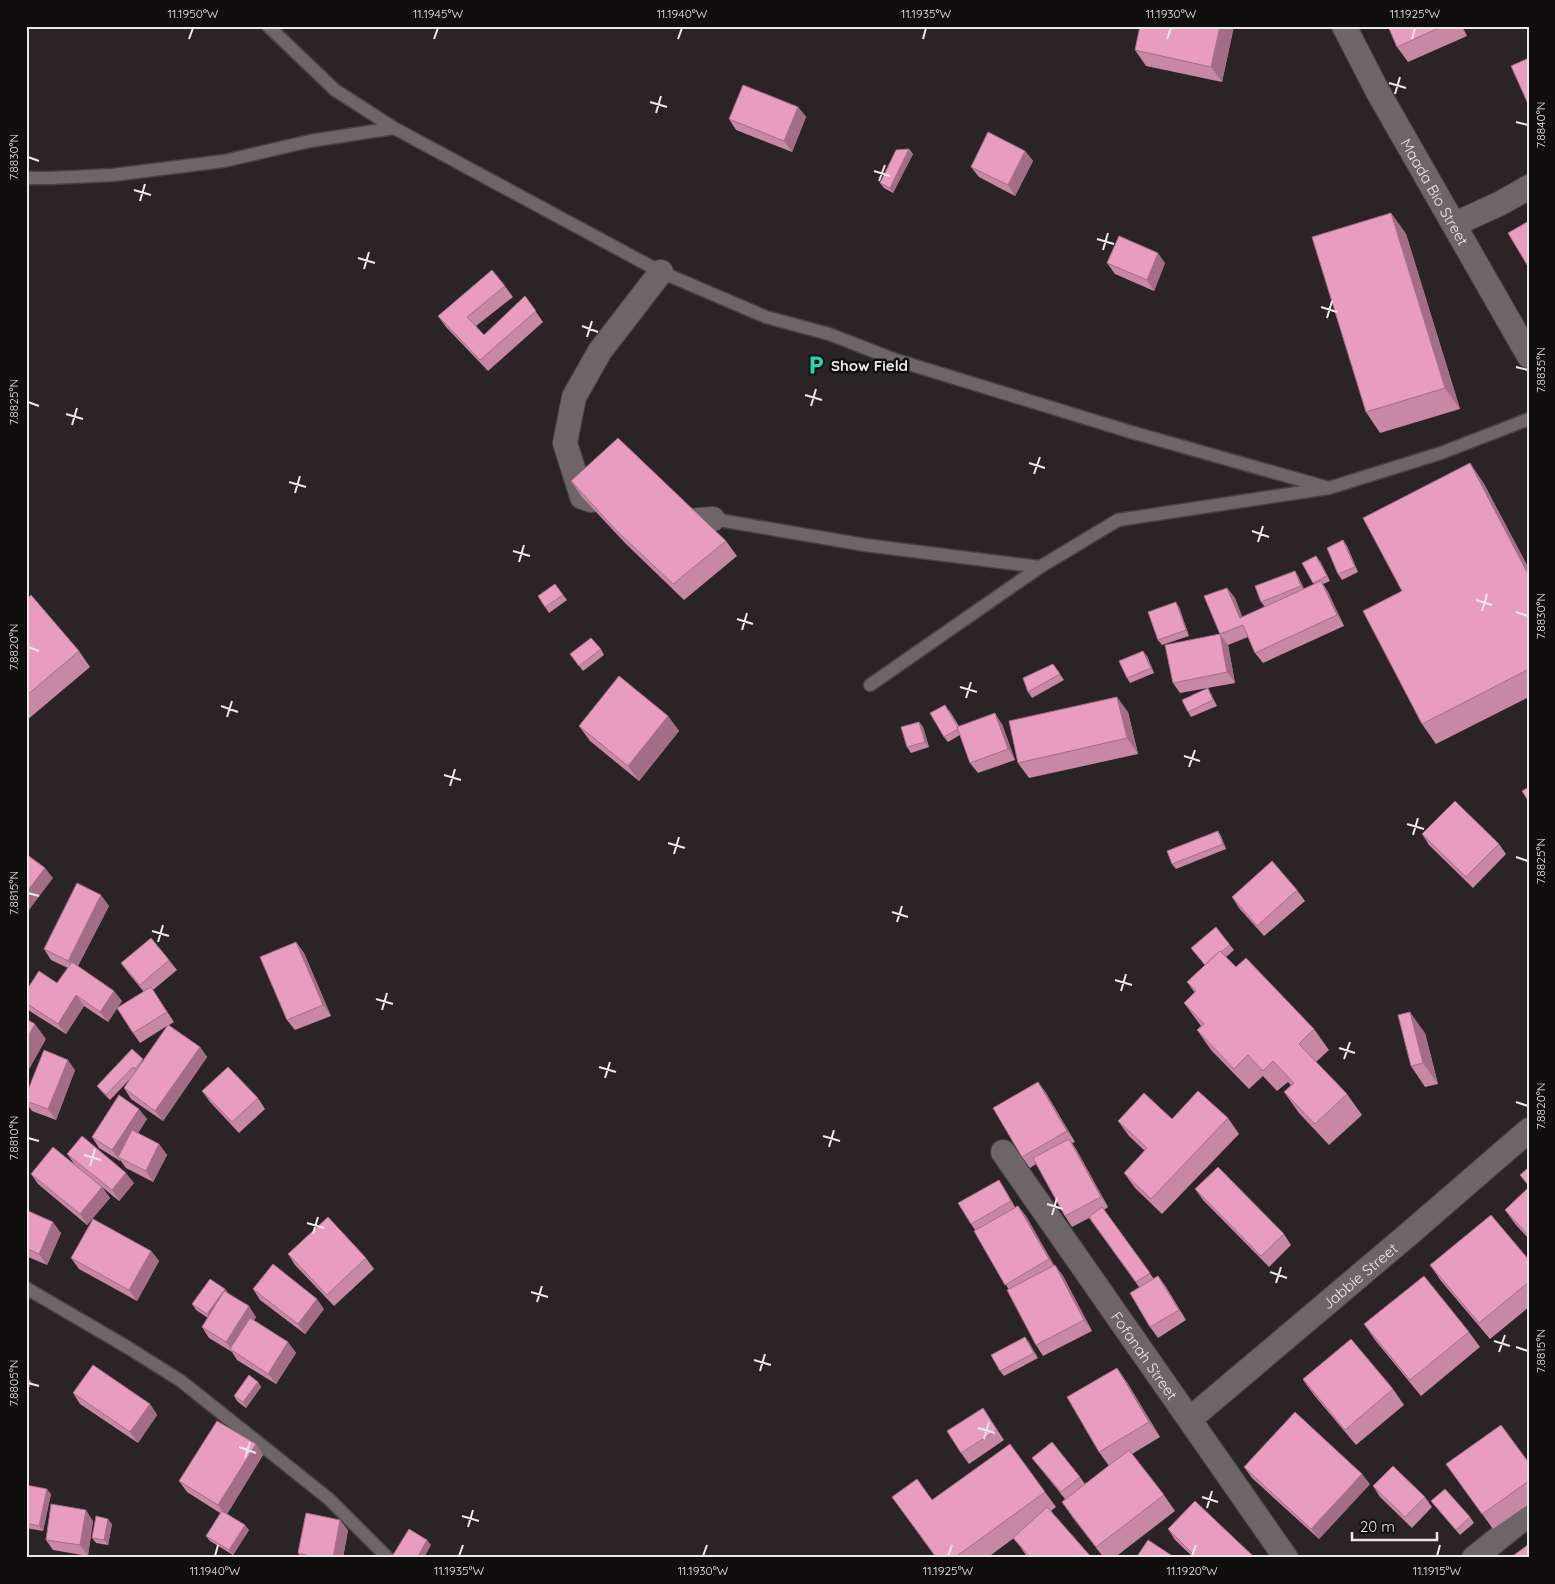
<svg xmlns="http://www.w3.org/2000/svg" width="1555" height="1584" font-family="Quicksand,sans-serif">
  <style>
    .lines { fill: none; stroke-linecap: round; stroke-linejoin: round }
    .lane-casing { stroke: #474244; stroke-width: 15 }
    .street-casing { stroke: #474244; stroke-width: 26 }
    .lane { stroke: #6d6568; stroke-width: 12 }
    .street { stroke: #6d6568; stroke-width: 24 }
    .wall { fill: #c887a3 }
    .shaded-wall { fill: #a36e85 }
    .building { fill: #e99dbe; stroke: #a36e85 }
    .ticks { fill: none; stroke: #ede9eb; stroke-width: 2 }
    .labels { text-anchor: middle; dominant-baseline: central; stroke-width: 5; stroke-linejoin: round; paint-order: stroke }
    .street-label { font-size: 15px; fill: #ede9eb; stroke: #110e0f }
    .poi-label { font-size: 15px; font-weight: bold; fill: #ede9eb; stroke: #110e0f; text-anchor: start }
    .neatline { fill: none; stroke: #ede9eb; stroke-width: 2 }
    .ticks-label { font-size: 12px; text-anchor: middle; fill: #ede9eb }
  </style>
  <rect width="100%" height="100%" fill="#2a2426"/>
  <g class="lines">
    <defs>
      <path id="lane" d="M268,26L335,90L394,128L661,272L766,317L829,334L896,360L1131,432L1329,488
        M26,178H51L113,175L224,161L310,141L394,128
        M713,519L865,545L1040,567L1118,520L1329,488L1441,453L1529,419
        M870,685L1040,567
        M26,1288L127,1347L181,1381L329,1499L388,1558"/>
      <g id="street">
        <path id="s1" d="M1344,26L1378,92L1529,356"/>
        <path d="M1455,224L1501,203L1529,187"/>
        <path d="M591,500L582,497L565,443L574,397L600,351L661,272"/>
        <path d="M673,522L713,519"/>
        <path id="s2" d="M1003,1152L1286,1558"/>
        <path id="s3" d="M1190,1419L1410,1233L1529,1130"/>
        <path d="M1474,1558L1529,1514"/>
      </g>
    </defs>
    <!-- lane casing -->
    <use href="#lane" class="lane-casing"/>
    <!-- street casing -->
    <use href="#street" class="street-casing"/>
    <!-- lane -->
    <use href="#lane" class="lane"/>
    <!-- street -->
    <use href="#street" class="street"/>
  </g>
  <!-- wall -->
  <path class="wall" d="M1140,26H1234L1222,82L1146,66L1135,50Z
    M1388,26H1462L1467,36L1408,62L1397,47Z
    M798,107L806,117L792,152L736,130L729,119Z
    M909,149L913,154L893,193L884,188L880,183Z
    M1025,151L1033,161L1015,196L979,177L971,167Z
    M1391,213L1406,234L1460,409L1380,433L1366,412Z
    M1107,263H1165L1154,291L1115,274Z
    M505,286L513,297L476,326L484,335L525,296L543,322L488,371L446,327L438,316Z
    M1470,463L1484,484L1529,569V697L1436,744L1422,724L1402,591Z
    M571,481L726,541L737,556L684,600L626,544L582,497Z
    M1343,540L1347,546L1358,572L1342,580L1338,574Z
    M1320,561L1330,581L1323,584L1328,592L1344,626L1263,663L1255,653L1248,637L1228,645L1235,683L1180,693L1173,683L1220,634L1227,588L1235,598L1242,617L1265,607L1261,602L1295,571L1298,576L1304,589L1314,584L1302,563Z
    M555,584L567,600L549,613L538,596Z
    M26,600L79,651L90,667L26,721Z
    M1179,607L1189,636L1162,645L1158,640Z
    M601,649L604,655L583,671L570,654Z
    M1147,656L1154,673L1130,683L1127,678Z
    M1053,664L1064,680L1032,698L1028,692Z
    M1211,694L1217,706L1191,717L1188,712Z
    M949,710L959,726L1002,724L1015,760L978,773L970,763L960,735L948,742L944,737Z
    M1128,712L1138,754L1029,778L1018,763Z
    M668,716L679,731L639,781L590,741L579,726Z
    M919,722L923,727L929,747L911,753L907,747Z
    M1218,831L1221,836L1226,849L1176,869L1172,864Z
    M1422,834L1499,844L1506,854L1473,888L1429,845Z
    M1297,890L1305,901L1264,936L1239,908L1232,897Z
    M109,906L78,966L122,1001L108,1022L84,1006L66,1034L28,1010L26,1008V991L57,983L68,968L51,960L44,949Z
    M296,942L304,953L331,1016L295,1030L287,1020Z
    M1230,945L1234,950L1226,957L1236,967L1314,1029L1329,1050L1316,1062L1347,1094L1362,1115L1329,1145L1299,1113L1284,1092L1291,1085L1288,1082L1277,1091L1263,1076L1249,1089L1211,1050L1197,1030L1201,1026L1184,1003L1195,993L1187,982L1205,965L1191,948Z
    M169,960L177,970L153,990L174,1022L169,1025L200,1047L207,1057L163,1121L131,1099L124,1088L130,1079L110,1100L101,1091L97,1086L144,1060L167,1026L140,1043L133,1033L144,992L129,974L121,963Z
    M1425,1033L1438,1084L1425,1087L1411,1066Z
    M75,1070L56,1120L32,1111L26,1103V1095Z
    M1038,1082L1046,1093L1075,1142L1072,1143L1076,1149L1108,1207L1104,1210L1154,1279L1158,1276L1166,1287L1186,1320L1158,1338L1150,1327L1139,1287L1089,1218L1072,1227L1065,1216L1036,1164L1030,1168L1022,1157Z
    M202,1091L258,1098L265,1109L239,1133L210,1102Z
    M1228,1118L1239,1134L1162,1214L1135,1188L1124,1173L1145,1151L1129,1136L1118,1121L1172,1119Z
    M147,1119L138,1133L159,1144L167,1155L153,1182L126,1168L120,1160V1161L99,1148L92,1137Z
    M67,1154L134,1183L119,1201L83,1171L102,1187L110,1198L87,1225L38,1184L31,1174L75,1165Z
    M999,1180L1006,1191L1015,1207L1018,1206L1026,1216L1054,1266L1055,1265L1063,1276L1092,1331L1043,1356L1036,1345L1009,1290L975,1230L971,1224Z
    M1529,1187V1239L1516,1225L1505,1210Z
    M1195,1189L1284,1234L1291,1245L1269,1267L1203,1200Z
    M26,1210L61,1233L47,1265L26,1256Z
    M151,1251L159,1261L137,1301L79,1269L71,1258Z
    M288,1254L366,1258L374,1269L334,1306L295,1265Z
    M1529,1260V1307L1490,1339L1441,1281L1430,1265Z
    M225,1289L228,1293L256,1317L254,1320L288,1342L296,1353L276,1384L237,1360L232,1352L209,1338L202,1327L208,1318L196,1310L192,1304Z
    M253,1289L324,1309L305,1334L260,1300Z
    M1364,1324L1469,1332L1480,1347L1421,1396L1375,1340Z
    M1025,1337L1038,1358L1004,1376L1000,1371Z
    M1117,1368L1128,1384L1160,1437L1132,1454L1164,1495L1175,1511L1114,1558H1104L1073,1518L1062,1502L1065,1499L1040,1468L1032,1458L1080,1477L1085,1484L1109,1466L1099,1452Z
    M1303,1380L1393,1389L1404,1405L1356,1445L1314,1395Z
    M258,1382L261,1387L246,1408L237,1401L234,1396Z
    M73,1393L150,1404L157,1415L138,1443L80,1404Z
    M983,1408L1004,1440L969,1464L961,1453Z
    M256,1444L263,1455L227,1514L249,1530L233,1555L210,1541L206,1536L220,1513L187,1492L179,1481Z
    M1529,1463V1504L1493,1529L1446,1464Z
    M1244,1467L1370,1484L1319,1539L1252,1478Z
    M26,1485L51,1494L43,1531L26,1528Z
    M1373,1486L1425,1497L1432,1507L1412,1528L1380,1497Z
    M1045,1492L1056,1507L1051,1511L1092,1558H1028L1014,1538L987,1558H936L892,1497L932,1500Z
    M1431,1501L1470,1517L1474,1523L1460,1535Z
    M93,1521L88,1556L53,1550L46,1540Z
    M112,1524L108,1545L96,1543L92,1538Z
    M1168,1529L1253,1556L1254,1558H1194L1175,1540Z
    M348,1530L343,1558H301L298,1553Z"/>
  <!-- shaded-wall -->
  <path class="shaded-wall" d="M1220,26H1234L1222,82L1211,67Z
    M1460,26H1462L1467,36Z
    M798,107L806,117L792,152L784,141Z
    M909,149L913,154L893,193L890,188Z
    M1025,151L1033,161L1015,196L1008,185Z
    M1391,213L1406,234L1460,409L1445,388Z
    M1158,253L1165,263L1154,291L1147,280Z
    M1470,463L1484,484L1529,569V576Z
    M1343,540L1347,546L1358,572L1355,567Z
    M1316,556L1320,561L1330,581L1327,576Z
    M1295,571L1298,576L1305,592L1301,586Z
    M1321,581L1328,592L1344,626L1337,615Z
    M1227,588L1235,598L1247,629L1240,618Z
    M1176,602L1179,607L1189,636L1186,630Z
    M1220,634L1228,645L1235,683L1227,672Z
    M1143,651L1147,656L1154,673L1151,668Z
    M1208,688L1217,706L1213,700Z
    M1117,697L1128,712L1138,754L1127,738Z
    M995,713L1002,724L1015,760L1008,749Z
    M668,716L679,731L639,781L628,766Z
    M919,722L923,727L929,747L925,742Z
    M1218,831L1221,836L1226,849L1223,844Z
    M45,868L53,878L26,914V893Z
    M101,895L109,906L75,971L68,961Z
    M296,942L304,953L331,1016L323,1005Z
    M114,991L122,1001L108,1022L100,1012Z
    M76,995L84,1006L66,1034L58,1024Z
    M1410,1012L1425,1033L1438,1084L1423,1063Z
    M35,1024L46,1039L26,1075V1040Z
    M200,1047L207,1057L163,1121L155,1111Z
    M68,1060L75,1070L56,1120L48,1109Z
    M1038,1082L1046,1093L1075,1142L1067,1131Z
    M139,1109L147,1119L121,1159L118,1157L120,1160V1161L112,1150Z
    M1069,1139L1076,1149L1108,1207L1101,1197Z
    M159,1144L167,1155L153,1182L146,1171Z
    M126,1173L134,1183L119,1201L112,1190Z
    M102,1187L110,1198L87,1225L80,1214Z
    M1018,1206L1026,1216L1057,1270L1049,1259Z
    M53,1222L61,1233L47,1265L39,1254Z
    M151,1251L159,1261L137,1301L129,1290Z
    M1055,1265L1063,1276L1092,1331L1084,1320Z
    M1158,1276L1166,1287L1186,1320L1179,1310Z
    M225,1289L229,1294L211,1320L207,1314Z
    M317,1299L324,1309L305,1334L298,1324Z
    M249,1306L256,1317L234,1352L231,1350L226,1342Z
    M1025,1337L1029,1342L1038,1358L1034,1353Z
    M288,1342L296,1353L276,1384L268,1374Z
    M1117,1368L1128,1384L1160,1437L1149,1422Z
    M26,1375L32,1383L26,1392Z
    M258,1382L261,1387L246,1408L243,1402Z
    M150,1404L157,1415L138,1443L130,1432Z
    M256,1444L263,1455L226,1516L218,1505Z
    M1362,1474L1370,1484L1319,1539L1311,1529Z
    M47,1489L51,1494L43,1531L39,1526Z
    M86,1510L93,1521L88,1556L80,1545Z
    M108,1519L112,1524L108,1545L104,1540Z
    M340,1520L348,1530L343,1558H333Z
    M245,1525L249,1530L233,1555L229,1550Z
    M427,1540L431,1545L424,1558H417Z"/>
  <!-- building -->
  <path class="building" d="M1140,26H1220L1211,67L1135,50Z
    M1388,26H1443L1397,47Z
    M1529,58V106L1511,66Z
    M743,85L798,107L784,141L729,119Z
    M988,132L1025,151L1008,185L971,167Z
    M909,149L890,188L880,183L896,150Z
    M1391,213L1445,388L1366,412L1312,237Z
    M1529,221V268L1508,233Z
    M1119,236L1158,253L1147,280L1107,263Z
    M492,270L505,286L467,317L484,335L525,296L536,311L480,360L438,316Z
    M618,438L726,541L673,584L615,529L571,481Z
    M1470,463L1529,576V669L1422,724L1363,611L1402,591L1363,518Z
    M1343,540L1355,567L1338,574L1327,548Z
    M1316,556L1327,576L1313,583L1302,563Z
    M1295,571L1301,586L1261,602L1255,586Z
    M1321,581L1337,615L1255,653L1243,625L1220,634L1204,596L1227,588L1240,618Z
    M555,584L563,595L545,607L538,596Z
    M31,595L79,651L26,696V600Z
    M1176,602L1186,630L1158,640L1148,612Z
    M1220,634L1227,672L1173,683L1165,645Z
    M591,638L601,649L579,666L570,654Z
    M1143,651L1151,668L1127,678L1119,661Z
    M1053,664L1060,674L1028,692L1023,678Z
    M619,676L668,716L628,766L579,726Z
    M1208,688L1213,700L1188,712L1182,700Z
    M1117,697L1127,738L1018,763L1009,721Z
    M945,705L958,727H957L958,729L944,737L930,713Z
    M995,713L1008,749L970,763L957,727Z
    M919,722L925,742L907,747L901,727Z
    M1529,787V802L1522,791Z
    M1455,801L1499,844L1466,877L1422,834Z
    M1218,831L1223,844L1172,864L1167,851Z
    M26,854L45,868L26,893Z
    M1272,861L1297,890L1257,926L1232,897Z
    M77,883L101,895L68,961L44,949Z
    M1216,927L1230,945L1221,952L1220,951L1205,965L1191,948Z
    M151,938L169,960L140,985L121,963Z
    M296,942L323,1005L287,1020L260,957Z
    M1220,951L1236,967L1246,958L1314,1029L1299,1044L1347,1094L1315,1124L1284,1092L1294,1083L1273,1061L1263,1071L1248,1055L1234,1069L1197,1030L1204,1024L1184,1003L1196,991L1187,982Z
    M72,962L114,991L100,1012L76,995L58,1024L26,1003V991L39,971L57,983Z
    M151,987L167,1012L133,1033L117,1008Z
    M1410,1012L1423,1063L1411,1066L1398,1015Z
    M26,1019L35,1024L26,1040Z
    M168,1025L200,1047L155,1111L124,1088Z
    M132,1049L143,1059L135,1069L133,1067L106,1095L97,1086Z
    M44,1050L68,1060L48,1109L26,1101V1095Z
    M228,1067L258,1098L232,1122L202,1091Z
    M1038,1082L1067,1131L1022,1157L993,1108Z
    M1198,1091L1228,1118L1151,1199L1124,1173L1147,1148L1118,1121L1144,1093L1172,1119Z
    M119,1095L139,1109L112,1150L92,1137Z
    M132,1130L159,1144L146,1171L118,1157Z
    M82,1136L126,1173L112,1190L67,1154Z
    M1069,1139L1101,1197L1065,1216L1033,1158Z
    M53,1147L102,1187L80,1214L31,1174Z
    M1218,1167L1284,1234L1261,1256L1195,1189Z
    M1529,1167V1186L1520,1175Z
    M999,1180L1011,1201L971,1224L958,1203Z
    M1529,1187V1236L1505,1210Z
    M1018,1206L1049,1259L1005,1285L974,1231Z
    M1102,1207L1150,1273L1136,1282L1089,1217Z
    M26,1210L53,1222L39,1254L26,1248Z
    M1491,1215L1529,1260V1282L1479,1323L1430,1265Z
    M328,1217L366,1258L327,1295L288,1254Z
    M93,1219L151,1251L129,1290L71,1258Z
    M273,1264L317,1299L298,1324L253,1289Z
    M1055,1265L1084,1320L1036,1345L1007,1290Z
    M1158,1276L1179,1310L1150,1327L1130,1293Z
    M1424,1276L1469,1332L1410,1380L1364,1324Z
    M210,1279L225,1289L207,1314L192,1304Z
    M224,1291L249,1306L226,1342L202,1327Z
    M250,1318L288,1342L268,1374L230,1349Z
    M1025,1337L1034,1353L1000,1371L991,1355Z
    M1351,1339L1393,1389L1345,1430L1303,1379Z
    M93,1365L150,1404L130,1432L73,1393Z
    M1117,1368L1149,1422L1099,1452L1067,1397Z
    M249,1375L258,1382L243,1402L234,1396Z
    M983,1408L997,1430L961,1453L947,1431Z
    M1295,1412L1362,1474L1311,1529L1244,1467Z
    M217,1421L256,1444L218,1505L179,1481Z
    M1501,1425L1529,1463V1481L1482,1514L1446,1464Z
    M1052,1442L1080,1477L1061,1492L1032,1458Z
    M1010,1444L1045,1492L954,1558H937L892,1497L917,1479L932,1500Z
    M1129,1450L1164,1495L1096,1547L1062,1502Z
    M1393,1466L1425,1497L1405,1517L1373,1486Z
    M26,1485L47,1489L39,1526L26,1523Z
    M1445,1489L1470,1517L1456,1530L1431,1501Z
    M1195,1501L1253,1556L1252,1558H1197L1168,1529Z
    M51,1504L86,1510L80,1545L46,1540Z
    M1047,1507L1092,1558H1031L1013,1538Z
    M222,1511L245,1525L229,1550L206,1536Z
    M306,1513L340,1520L333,1558H319L298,1553Z
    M96,1516L108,1519L104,1540L92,1538Z
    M409,1529L427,1540L417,1558H397L393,1555Z
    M1148,1540L1174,1557L1136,1558Z
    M1529,1544V1558H1510Z"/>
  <!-- ticks -->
  <path class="ticks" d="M189,39L193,28M434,39L438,28M678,39L682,28M923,39L926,28M1167,39L1171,28M1412,39L1415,28M1389,83L1406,88M1395,94L1400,77M650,102L667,107M656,113L661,96M1516,122L1528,125M28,157L39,161M874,171L890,176M879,181L885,165M134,190L151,195M140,201L145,184M1097,239L1114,244M1103,250L1108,233M358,258L375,263M364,269L369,252M1321,307L1337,312M1327,318L1332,301M582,326L598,332M587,337L592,321M1516,367L1528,370M805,395L822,400M28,402L39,406M811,406L816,389M66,414L83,419M72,425L77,408M1029,463L1045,468M1034,474L1040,457M289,482L306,487M295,493L300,476M1252,531L1269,537M1258,542L1263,526M513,551L530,556M519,562L524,545M1476,600L1492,605M1482,611L1487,594M1516,612L1528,616M737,619L753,624M742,630L747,613M28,647L39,651M960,687L977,692M966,698L971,682M221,706L238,712M227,717L232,701M1184,756L1200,761M1189,767L1195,750M444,775L461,780M450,786L455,769M1407,824L1424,829M1413,835L1418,818M668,843L685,848M674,854L679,837M1516,857L1528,861M28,893L39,896M892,912L908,917M897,922L902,906M152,931L169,936M158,942L163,925M1115,980L1132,985M1121,991L1126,974M376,999L393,1004M382,1010L387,993M1339,1048L1355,1053M1344,1059L1350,1042M599,1067L616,1072M605,1078L610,1062M1516,1102L1528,1106M823,1136L840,1141M28,1138L39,1141M829,1147L834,1130M84,1155L101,1160M90,1166L95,1149M1047,1204L1063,1209M1052,1215L1057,1198M307,1223L324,1228M313,1234L318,1217M1270,1272L1287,1278M1276,1283L1281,1267M531,1292L548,1297M537,1302L542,1286M1494,1341L1510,1346M1516,1347L1528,1351M1499,1352L1505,1335M754,1360L771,1365M760,1371L765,1354M28,1383L39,1386M978,1428L995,1433M984,1439L989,1422M239,1447L256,1453M245,1458L250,1442M1202,1497L1218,1502M1207,1508L1212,1491M462,1516L479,1521M468,1527L473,1510M215,1556L218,1545M459,1556L463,1545M703,1556L707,1545M948,1556L952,1545M1192,1556L1196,1545M1437,1556L1440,1545"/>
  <!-- icons -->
  <defs>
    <symbol id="parking-bare" viewBox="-9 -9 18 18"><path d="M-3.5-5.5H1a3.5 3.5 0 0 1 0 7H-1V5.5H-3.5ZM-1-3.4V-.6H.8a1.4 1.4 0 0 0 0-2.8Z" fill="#28d5ad" stroke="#110e0f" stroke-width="2.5" paint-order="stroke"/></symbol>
  </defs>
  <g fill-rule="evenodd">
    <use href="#parking-bare" x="802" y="351" width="28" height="28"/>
  </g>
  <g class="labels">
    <!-- street labels -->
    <g class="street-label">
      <text stroke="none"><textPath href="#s1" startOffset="189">Maada Bio Street</textPath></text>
      <text stroke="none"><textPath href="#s3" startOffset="222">Jabbie Street</textPath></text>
      <text stroke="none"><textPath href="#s2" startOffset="248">Fofanah Street</textPath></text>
    </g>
    <!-- poi labels -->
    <g class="poi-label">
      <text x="831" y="365">Show Field</text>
    </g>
  </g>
  <!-- border -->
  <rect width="1555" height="1584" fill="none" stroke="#110e0f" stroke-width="55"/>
  <!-- scale -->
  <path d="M1352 1532v8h85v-8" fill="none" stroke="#ede9eb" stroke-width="2.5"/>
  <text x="1360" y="1532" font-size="15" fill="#ede9eb" stroke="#110e0f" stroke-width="4" paint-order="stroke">20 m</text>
  <rect x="28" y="28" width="1500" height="1528" class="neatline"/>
  <g class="ticks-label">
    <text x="193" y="18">11.1950°W</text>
    <text x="438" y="18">11.1945°W</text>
    <text x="682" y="18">11.1940°W</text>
    <text x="926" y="18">11.1935°W</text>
    <text x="1171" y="18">11.1930°W</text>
    <text x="1415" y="18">11.1925°W</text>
    <text transform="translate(1541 125) rotate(-90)" y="4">7.8840°N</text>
    <text transform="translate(14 157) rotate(-90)" y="4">7.8830°N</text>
    <text transform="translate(1541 370) rotate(-90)" y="4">7.8835°N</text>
    <text transform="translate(14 402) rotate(-90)" y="4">7.8825°N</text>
    <text transform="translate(1541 616) rotate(-90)" y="4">7.8830°N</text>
    <text transform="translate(14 647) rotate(-90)" y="4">7.8820°N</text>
    <text transform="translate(1541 861) rotate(-90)" y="4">7.8825°N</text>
    <text transform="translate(14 893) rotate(-90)" y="4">7.8815°N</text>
    <text transform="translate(1541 1106) rotate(-90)" y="4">7.8820°N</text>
    <text transform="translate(14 1138) rotate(-90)" y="4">7.8810°N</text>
    <text transform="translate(1541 1351) rotate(-90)" y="4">7.8815°N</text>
    <text transform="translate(14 1383) rotate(-90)" y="4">7.8805°N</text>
    <text x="215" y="1575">11.1940°W</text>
    <text x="459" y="1575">11.1935°W</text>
    <text x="703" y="1575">11.1930°W</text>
    <text x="948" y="1575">11.1925°W</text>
    <text x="1192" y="1575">11.1920°W</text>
    <text x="1437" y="1575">11.1915°W</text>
  </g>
</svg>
